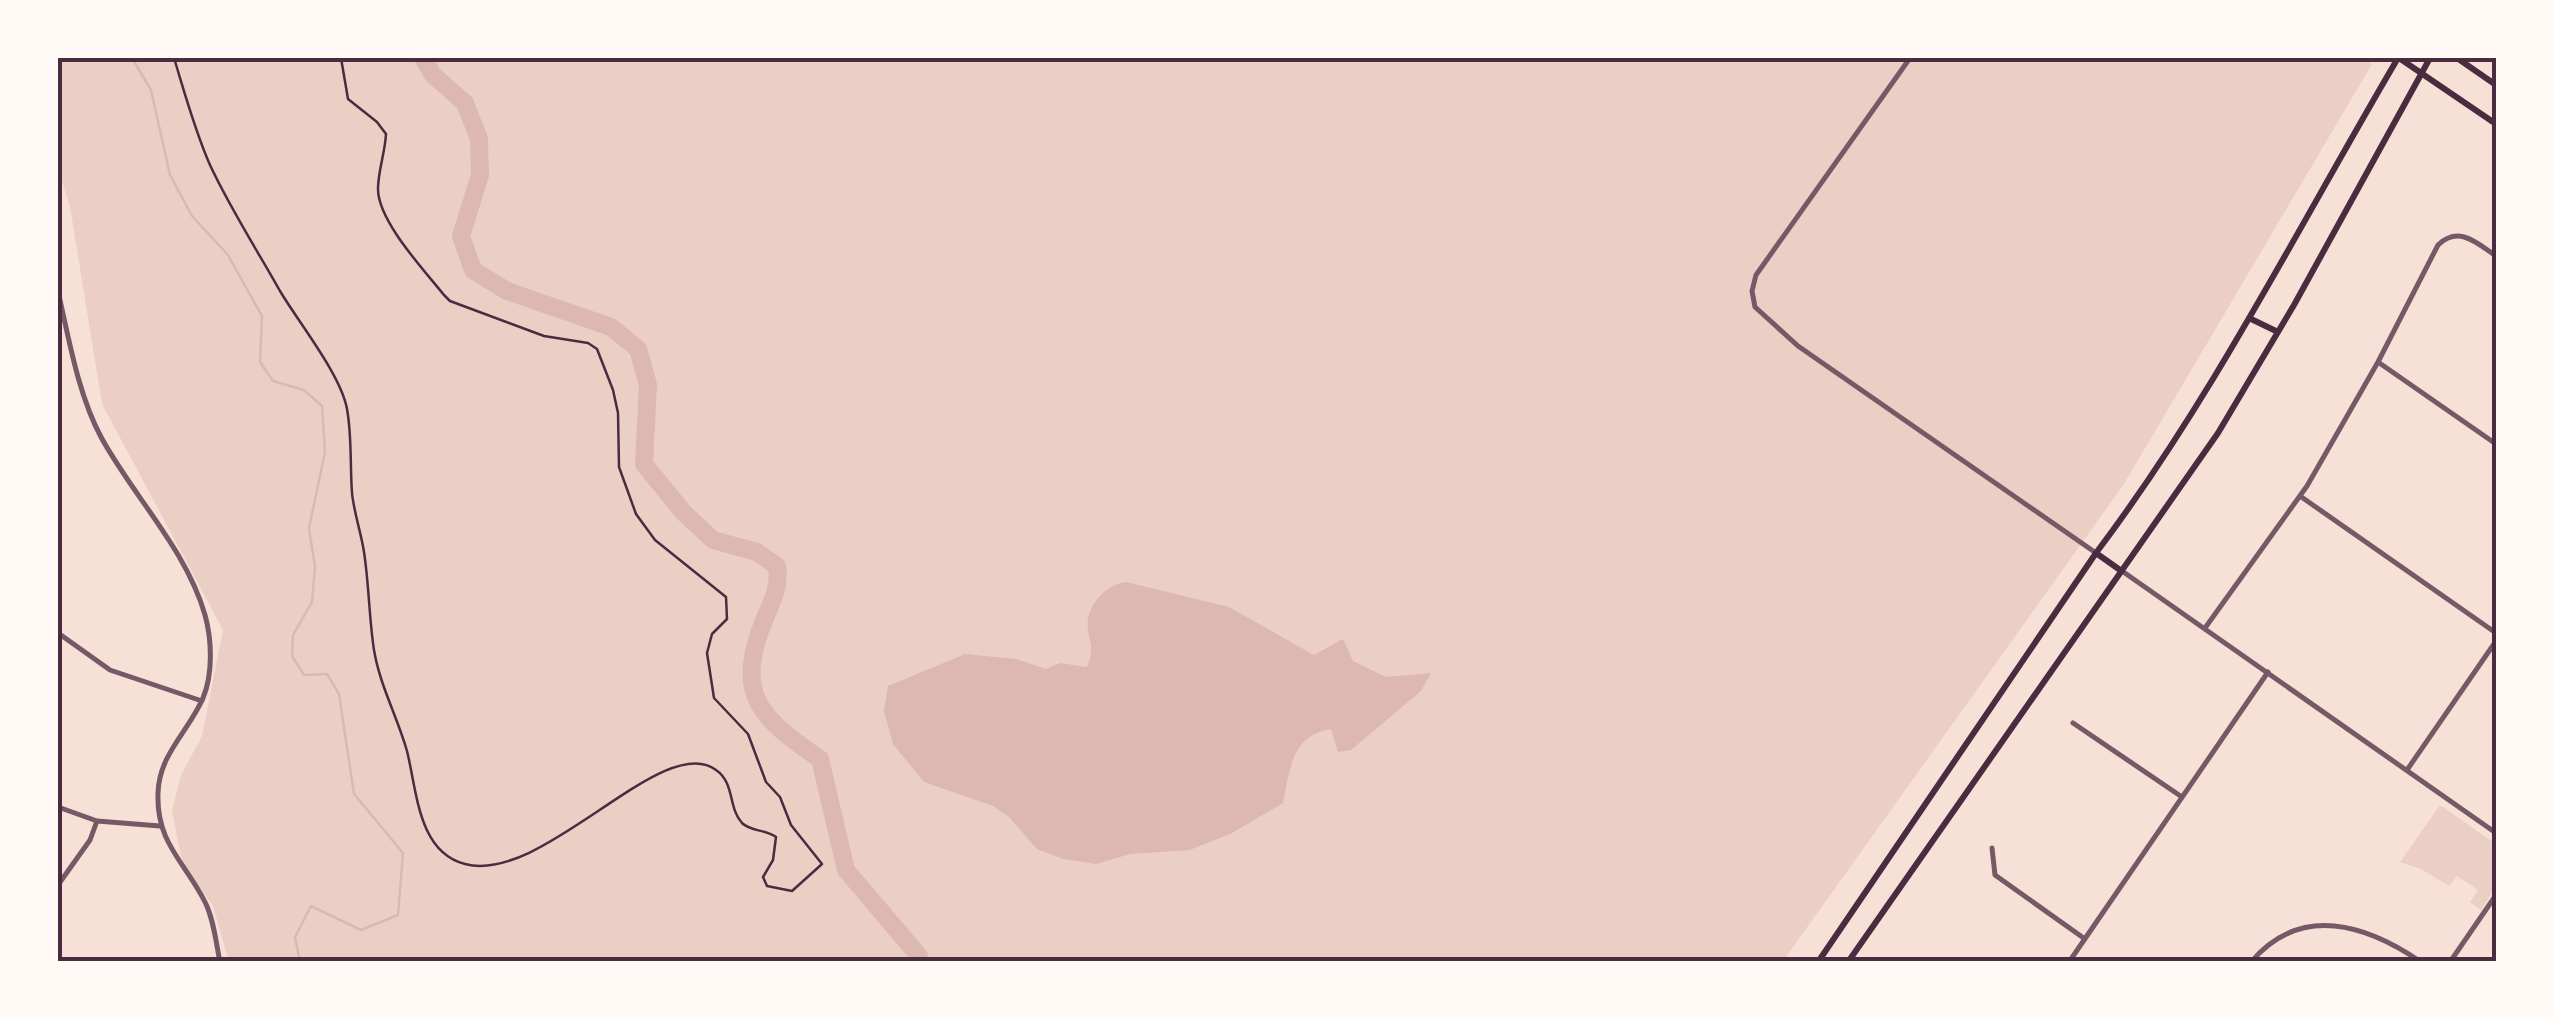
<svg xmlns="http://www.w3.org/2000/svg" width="2554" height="1019" font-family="'Exo 2',sans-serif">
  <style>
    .green { fill: #ebcfc5 }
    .water { fill: #dcb8b0 }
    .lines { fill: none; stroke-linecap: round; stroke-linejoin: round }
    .stream { stroke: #dcb8b0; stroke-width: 2.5 }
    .river { stroke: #dcb8b0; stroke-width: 18 }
    .path { stroke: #4a2c40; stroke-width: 2.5 }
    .minor { stroke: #755966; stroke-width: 5 }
    .tertiary { stroke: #755966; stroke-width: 5 }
    .secondary { stroke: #4a2c40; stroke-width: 6 }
    .neatline { fill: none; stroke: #4a2c40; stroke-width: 4 }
  </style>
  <rect width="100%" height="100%" fill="#f7e1d7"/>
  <!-- green -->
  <path class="green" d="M58,58H2363L2372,64L2124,484L1783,961L229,962L213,906L182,862L172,811L181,775L202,736L223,630L102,404L70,207L58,168Z
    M2440,805L2496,844V886L2481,910L2470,902L2478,890L2457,876L2449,886L2421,869L2400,862Z"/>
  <!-- water -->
  <path class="water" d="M1126,582L1229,607L1314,655L1343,639L1353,661L1386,677L1431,673L1421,691L1351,750L1338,752L1331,729C1291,735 1290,770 1283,803L1232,833L1190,850L1130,854L1096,864L1063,859L1037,849L1009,817L993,806L924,782L893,744L884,711L888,686L965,654L1016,659L1046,669L1060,663L1087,667C1097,642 1085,638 1088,619C1092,600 1108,584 1126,582Z"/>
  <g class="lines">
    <!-- stream -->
    <path class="stream" d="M132,58L151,90L170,175L192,216L228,255L262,316L260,362L273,381L304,390L322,406L325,452L309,528L315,567L312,602L293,635L292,656L304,675L327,674L339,694L354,794L403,853L398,915L361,930L311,906L295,937L300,962"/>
    <!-- river -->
    <path class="river" d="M423,58L433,75L465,103L479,139L480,175L461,236L473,270L507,291L611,327L638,349L648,385L644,464L684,513L713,540L757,552L777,566C780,586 773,600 765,618C734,693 758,717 820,759L846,870L919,956L917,962"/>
    <!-- path -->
    <path class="path" d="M174,58C185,94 195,131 210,165C230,208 257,250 280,291C299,323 341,375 347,409C352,436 350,466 352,493C354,513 361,532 364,552C369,584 369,618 374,650C380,686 397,716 407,751C417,791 418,852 465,864C543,885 663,730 716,770C735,783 728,808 742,823C751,832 765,829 776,837L773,860L763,877L767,886L792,891L822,864L791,825L780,797L766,782L748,734L714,698L707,653L712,634L727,619L726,597L655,540L636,514L619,467L618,413L613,390L597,349L588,343L544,336L450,301L444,295C424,270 378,221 378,189C378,171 385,153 386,134L377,122L348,99L341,58"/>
    <!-- minor -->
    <path class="minor" d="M1910,58L1756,275L1752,291L1755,307L1798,346L2096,553
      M58,291C69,339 78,394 101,437C133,496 186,549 205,615C212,640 213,674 203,698C189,731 159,754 158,793C156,843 185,862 205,902C214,920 216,943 220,962
      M2378,362L2496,444
      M2300,496L2496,633
      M2205,628L2307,486L2378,362L2438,245C2459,225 2477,243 2496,256
      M58,633L110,670L202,701
      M2073,723L2182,797
      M2407,770L2496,641
      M58,807L97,821L160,826
      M1992,848L1995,875L2085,939
      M58,885L90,840L97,821
      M2069,962L2268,672
      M2251,962C2301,903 2367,925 2421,962
      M2450,962L2496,895"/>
    <!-- tertiary -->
    <path class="tertiary" d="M2122,571L2496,833"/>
    <!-- secondary -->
    <path class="secondary" d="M2399,58L2496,124
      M2457,58L2496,85
      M2249,318L2278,332
      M2096,553L2120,570
      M1818,962L2096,553C2213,398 2300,224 2398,58
      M1848,962L2218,433L2294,305L2430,58"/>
  </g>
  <!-- border -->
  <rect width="2554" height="1019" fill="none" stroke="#fffaf5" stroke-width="120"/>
  <rect x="60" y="60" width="2434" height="899" class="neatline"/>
</svg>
